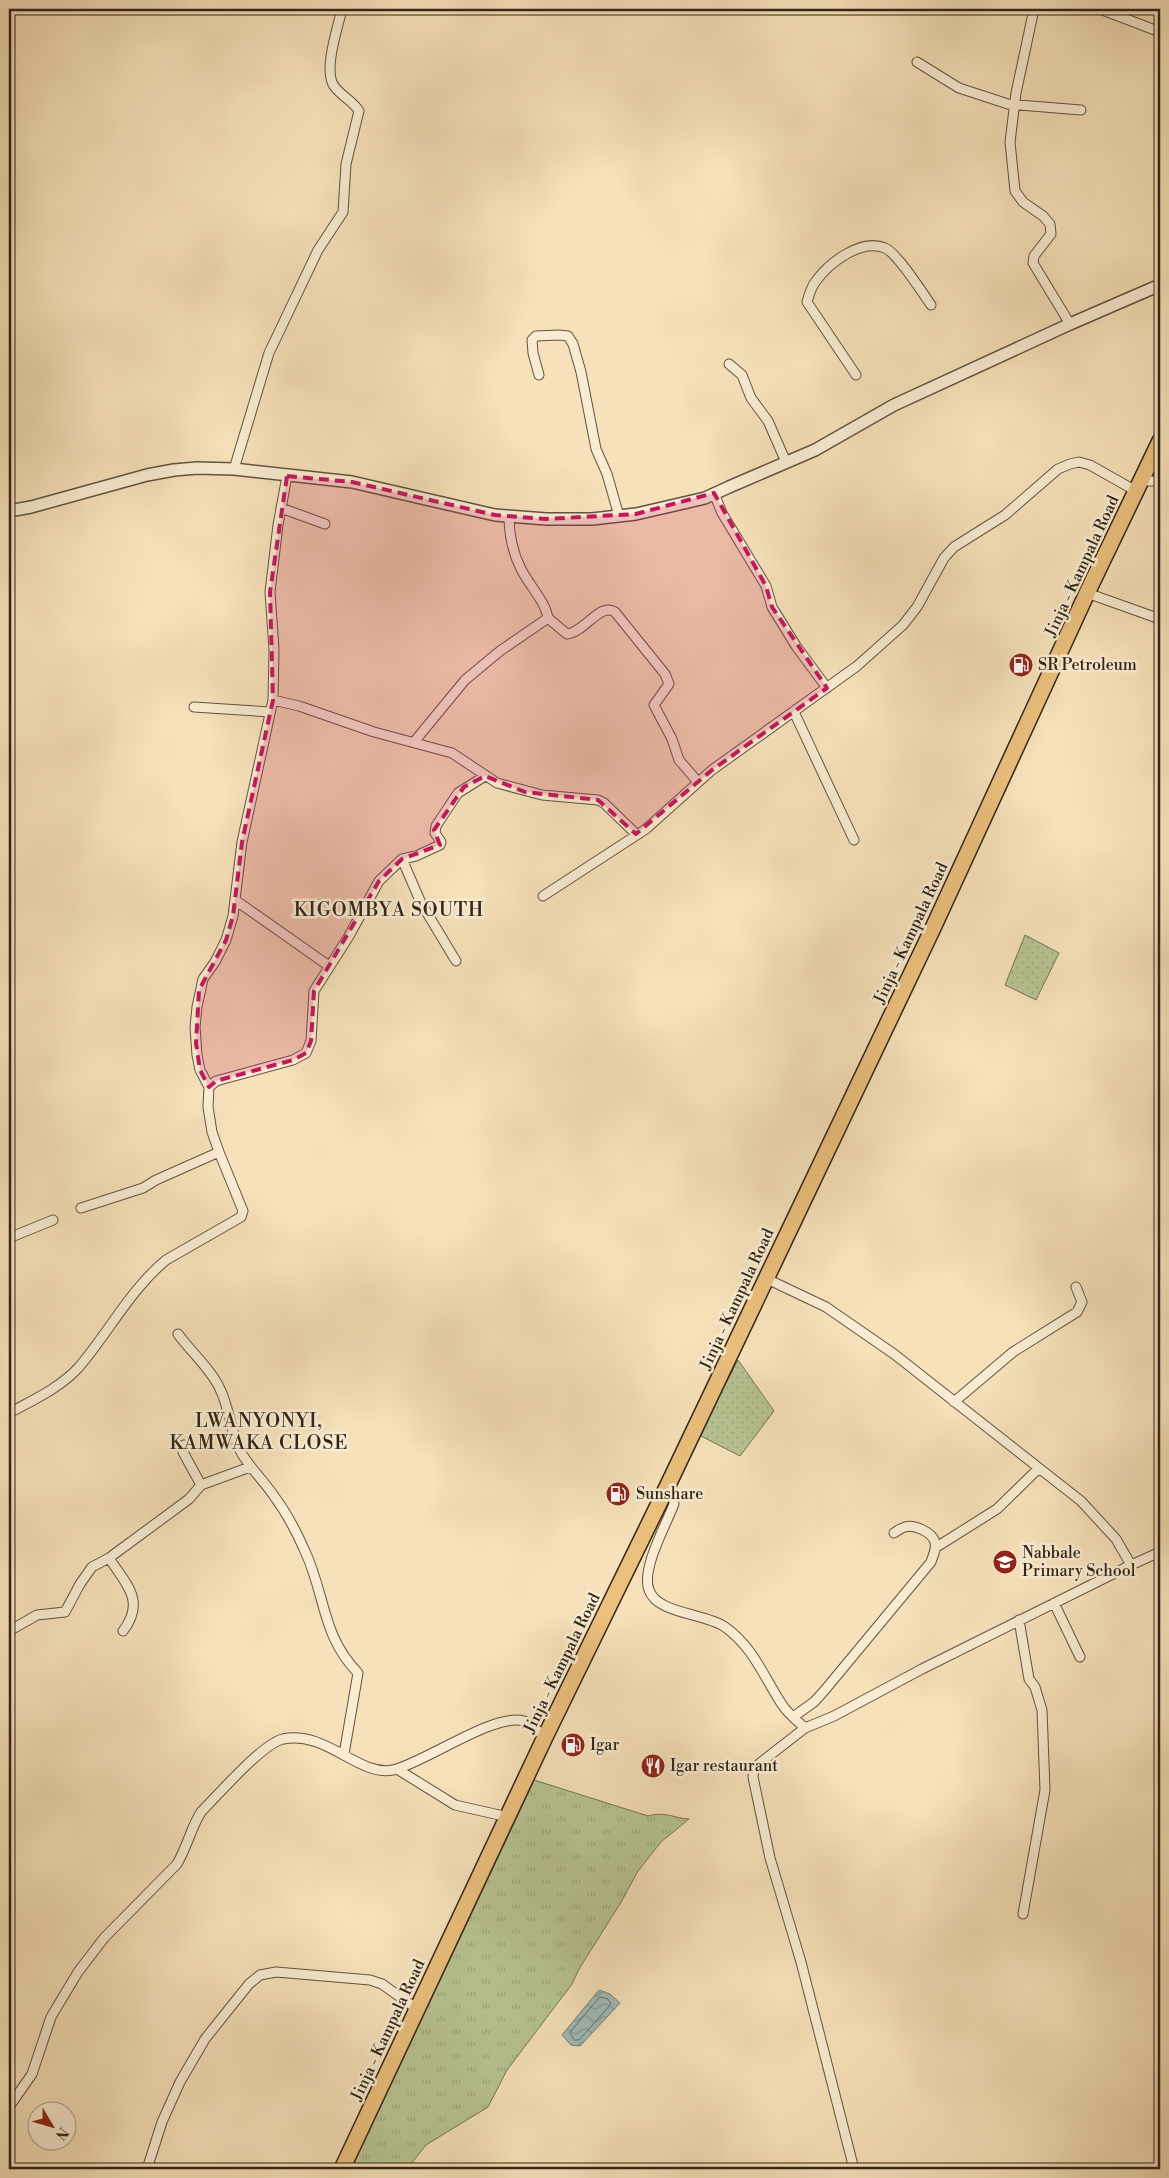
<svg xmlns="http://www.w3.org/2000/svg" width="1169" height="2178" font-family="'Libre Bodoni',serif">
  <style>
    .grass { fill: url(#grass-tufts); stroke: #747456 }
    .park { fill: url(#park-dots); stroke: #747456 }
    .water { fill: url(#water-waves); stroke: #747f79 }
    .lines { fill: none; stroke-linecap: round; stroke-linejoin: round }
    .shore { stroke: #687069; stroke-width: 1 }
    .minor-casing { stroke: #625341; stroke-width: 11 }
    .tertiary-casing { stroke: #625341; stroke-width: 14 }
    .trunk-casing { stroke: #312419; stroke-width: 18 }
    .minor { stroke: #f9ecd2; stroke-width: 9 }
    .tertiary { stroke: #f9ecd2; stroke-width: 11 }
    .trunk { stroke: #ebc07d; stroke-width: 15 }
    .marked { fill: #c2185b; fill-opacity: 0.2; stroke: #c2185b; stroke-width: 4; stroke-dasharray: 10 6; stroke-linejoin: round }
    .labels { text-anchor: middle; dominant-baseline: central; stroke-width: 5; stroke-linejoin: round; paint-order: stroke }
    .street-label { font-size: 16px; fill: #312419; stroke: #f9ecd2 }
    .poi-label { font-size: 16px; fill: #312419; stroke: #f9ecd2; text-anchor: start }
    .quarter-label { font-size: 19px; letter-spacing: 1px; fill: #312419; stroke: #f9ecd2 }
  </style>
  <defs>
    <pattern id="grass-tufts" width="24" height="20" patternUnits="userSpaceOnUse" patternTransform="scale(1.25)"><rect width="24" height="20" fill="#b8c493"/><path d="M3 7l-1-3M5 7V3M7 7l1-3M15 17l-1-3M17 17v-4M19 17l1-3" fill="none" stroke="#9fa87e"/></pattern>
    <pattern id="park-dots" width="8" height="8" patternUnits="userSpaceOnUse" patternTransform="scale(1.25)"><rect width="8" height="8" fill="#b8c493"/><path d="M2 2h.1M6 6h.1" fill="none" stroke="#9fa87e" stroke-width="1.8" stroke-linecap="round"/></pattern>
    <pattern id="water-waves" width="16" height="10" patternUnits="userSpaceOnUse" patternTransform="scale(1.25)"><rect width="16" height="10" fill="#a0bbb9"/><path d="M0 5q4-4 8 0t8 0" fill="none" stroke="#839896"/></pattern>
  </defs>
  <rect width="100%" height="100%" fill="#f6e1ba"/>
  <filter id="stains"><feTurbulence type="fractalNoise" baseFrequency=".004" numOctaves="4"/><feColorMatrix values="0 0 0 0 .2 0 0 0 0 .09 0 0 0 0 .02 0 0 0 .5 -.17"/></filter>
  <radialGradient id="worn" r=".72"><stop offset=".6" stop-color="#630" stop-opacity="0"/><stop offset="1" stop-color="#630" stop-opacity=".3"/></radialGradient>
  <!-- grass -->
  <path class="grass" d="M534,1780L648,1816C663,1811 674,1818 689,1819L661,1842L638,1871L620,1904L579,1969L572,1984L507,2070L488,2107L426,2145L407,2169H351Z"/>
  <!-- park -->
  <path class="park" d="M1025,935L1059,953L1036,1000L1005,985Z
    M738,1360L774,1411L740,1456L699,1435Z"/>
  <!-- water -->
  <path class="water" d="M599,1990L610,1994L620,2003L580,2046L571,2045L562,2035Z"/>
  <g class="lines">
    <!-- shore -->
    <path class="shore" d="M600,1997L608,1999L611,2004L579,2040H574L570,2033Z"/>
    <defs>
      <path id="minor" d="M1034,9L1016,93L1010,142L1015,191L1023,202L1043,216L1050,224L1051,234L1034,256L1033,263L1070,324
        M1100,9L1160,32
        M917,62L959,88L1008,104L1081,110
        M729,364L742,375L751,398L768,421L786,462
        M539,375L533,353L532,340L536,336L559,335L568,336L573,344L581,372L596,449L607,474L619,516
        M856,375L807,302C809,295 811,287 816,281C829,263 861,238 885,248C897,253 922,292 931,305
        M234,469L269,353L318,250L343,212L346,164L359,111C353,101 341,96 334,86C323,70 338,27 342,9
        M1141,481H1160
        M714,493L722,513L766,586L772,607L796,646L827,688
        M281,508L325,524
        M1087,593L1160,619
        M548,618L567,634C585,632 600,602 615,612L665,674L669,684L654,705L672,739L679,760L698,782
        M273,700L299,706L374,732L452,753L497,783L542,795L598,800L604,803L636,834
        M194,707L270,712
        M794,712L854,840
        M414,742L465,680L500,651L548,618C545,601 529,585 521,569C513,553 509,534 509,516
        M402,859L421,903L456,961
        M543,896L646,829L712,770L857,666L903,625L917,607L944,558L954,547L1005,515L1058,469L1070,464L1079,462L1090,465L1136,491
        M235,900L329,966
        M209,1087L216,1081L293,1060L306,1053L311,1041L314,991L349,936L379,881L402,859L416,856L440,845L441,842L435,833L436,826L458,793L485,776
        M81,1208L143,1188L156,1180L219,1152L212,1132L208,1107L209,1087L200,1070L197,1055L195,1027L197,1007L203,979L215,962L226,940L233,916L242,842L273,700L274,649L270,592L278,525L287,476
        M9,1238L53,1220
        M765,1278L826,1307L894,1354L1081,1501L1116,1539L1131,1565
        M178,1334C191,1352 211,1369 220,1389C230,1409 230,1433 242,1454C251,1469 264,1481 274,1496C286,1512 296,1531 304,1549C326,1595 321,1635 358,1673L344,1754
        M954,1402L1013,1352L1077,1312L1082,1302L1076,1287
        M9,1413C33,1400 60,1388 79,1367C109,1332 130,1290 166,1260L241,1217L243,1211L219,1152
        M184,1445L183,1452L201,1485L250,1467
        M668,1485L673,1496L674,1504C666,1525 641,1569 649,1590C657,1614 705,1613 725,1627C753,1647 763,1675 781,1703C787,1713 796,1720 805,1728L834,1716L922,1669L1131,1565L1160,1552
        M935,1548L997,1509L1038,1469
        M109,1558C126,1584 146,1601 123,1631
        M1054,1603L1080,1657
        M1019,1620L1029,1679L1035,1687L1042,1710L1045,1790L1023,1914
        M9,1631L37,1615L65,1612L80,1584L92,1567L109,1558L189,1499L201,1485
        M793,1717L814,1702L824,1691L931,1562C933,1555 937,1549 935,1542C932,1532 914,1524 905,1527C901,1528 897,1531 894,1533
        M805,1728L760,1763L754,1769L753,1777L770,1858L801,1962L854,2169
        M397,1769L455,1805L508,1817
        M9,2107L32,2074L51,2017L78,1972L104,1938L177,1864C187,1847 191,1828 201,1812C218,1795 262,1744 283,1739C326,1730 359,1777 393,1770C424,1763 495,1712 524,1721C531,1723 539,1732 545,1737
        M147,2169L162,2122L180,2082L205,2039L249,1984L260,1975L276,1972L370,1980L382,1984L417,2009"/>
      <path id="tertiary" d="M9,511L31,507L147,475L174,470L197,468L234,469L352,482L495,515L546,519H592L636,514L705,498L729,487L815,450L894,405L1070,324L1160,285"/>
      <path id="trunk" d="M342,2169L545,1737L668,1485L933,928L1087,593L1160,441"/>
    </defs>
    <!-- minor casing -->
    <use href="#minor" class="minor-casing"/>
    <!-- tertiary casing -->
    <use href="#tertiary" class="tertiary-casing"/>
    <!-- trunk casing -->
    <use href="#trunk" class="trunk-casing"/>
    <!-- minor -->
    <use href="#minor" class="minor"/>
    <!-- tertiary -->
    <use href="#tertiary" class="tertiary"/>
    <!-- trunk -->
    <use href="#trunk" class="trunk"/>
  </g>
  <!-- marked area -->
  <path class="marked" d="M287,476L352,482L495,515L546,519L636,514L714,493L766,586L772,607L827,688L712,770L636,834L598,800L525,792L485,776L464,787L434,830L440,845L402,859L379,881L314,991L311,1041L306,1053L293,1060L216,1081L209,1087L200,1070L196,1043L199,990L226,940L233,916L242,842L273,700L270,592Z"/>
  <!-- icons -->
  <defs>
    <symbol id="fuel-disc" viewBox="-11 -11 22 22"><circle r="9.5" fill="#8f2418" stroke="#f9ecd2"/><path d="M-5.5-6h7V0h2V4h1.3V-2.5L3-4.5l.8-.8L6-3V5H2.5V1h-1V6h-7ZM-4.2-4.7v3.2H.2V-4.7Z" fill="#fff"/></symbol>
    <symbol id="school-disc" viewBox="-11 -11 22 22"><circle r="9.5" fill="#8f2418" stroke="#f9ecd2"/><path d="M0-5L7-2L0 1L-7-2ZM-4 1L0 2.5L4 1V4Q0 6-4 4Z" fill="#fff"/></symbol>
    <symbol id="restaurant-disc" viewBox="-11 -11 22 22"><circle r="9.5" fill="#8f2418" stroke="#f9ecd2"/><path d="M-5-6h1v4h1v-4h1v4h1v-4h1v5L-1.5 .5V6h-2V.5L-5-1ZM5-6V6H3V1.5H1.5Q1.5-4 5-6Z" fill="#fff"/></symbol>
  </defs>
  <g fill-rule="evenodd">
    <use href="#fuel-disc" x="1007" y="651" width="28" height="28"/>
    <use href="#fuel-disc" x="604" y="1480" width="28" height="28"/>
    <use href="#school-disc" x="991" y="1548" width="28" height="28"/>
    <use href="#fuel-disc" x="559" y="1731" width="28" height="28"/>
    <use href="#restaurant-disc" x="639" y="1752" width="28" height="28"/>
  </g>
  <g class="labels">
    <!-- street labels -->
    <g class="street-label">
      <text transform="translate(1082 566) rotate(-65)">Jinja - Kampala Road</text>
      <text transform="translate(911 933) rotate(-65)">Jinja - Kampala Road</text>
      <text transform="translate(737 1299) rotate(-65)">Jinja - Kampala Road</text>
      <text transform="translate(562 1663) rotate(-64)">Jinja - Kampala Road</text>
      <text transform="translate(388 2030) rotate(-65)">Jinja - Kampala Road</text>
    </g>
    <!-- poi labels -->
    <g class="poi-label">
      <text x="1038" y="665">SR Petroleum</text>
      <text x="636" y="1494">Sunshare</text>
      <text x="1022" y="1553">Nabbale<tspan x="1022" dy="18">Primary School</tspan></text>
      <text x="590" y="1745">Igar</text>
      <text x="670" y="1766">Igar restaurant</text>
    </g>
    <!-- quarter labels -->
    <g class="quarter-label">
      <text x="389" y="910">KIGOMBYA SOUTH</text>
      <text x="259" y="1421">LWANYONYI,<tspan x="259" dy="22">KAMWAKA CLOSE</tspan></text>
    </g>
  </g>
  <!-- margin -->
  <rect width="1169" height="2178" fill="none" stroke="#f6e1ba" stroke-width="30"/>
  <rect x="10" y="10" width="1149" height="2158" fill="none" stroke="#312419" stroke-width="2.5"/>
  <rect x="15" y="15" width="1139" height="2148" fill="none" stroke="#312419"/>
  <!-- north arrow -->
  <g transform="translate(52 2126) rotate(128)"><circle r="24" fill="#f9ecd2" stroke="#a99c88"/>
  <path d="M0-4L9 19L0 12L-9 19Z" fill="#8f2418"/>
  <text y="-8" font-size="14" font-weight="bold" text-anchor="middle" fill="#312419">N</text>
  </g>
  <rect width="100%" height="100%" filter="url(#stains)"/>
  <rect width="100%" height="100%" fill="url(#worn)"/>
</svg>
